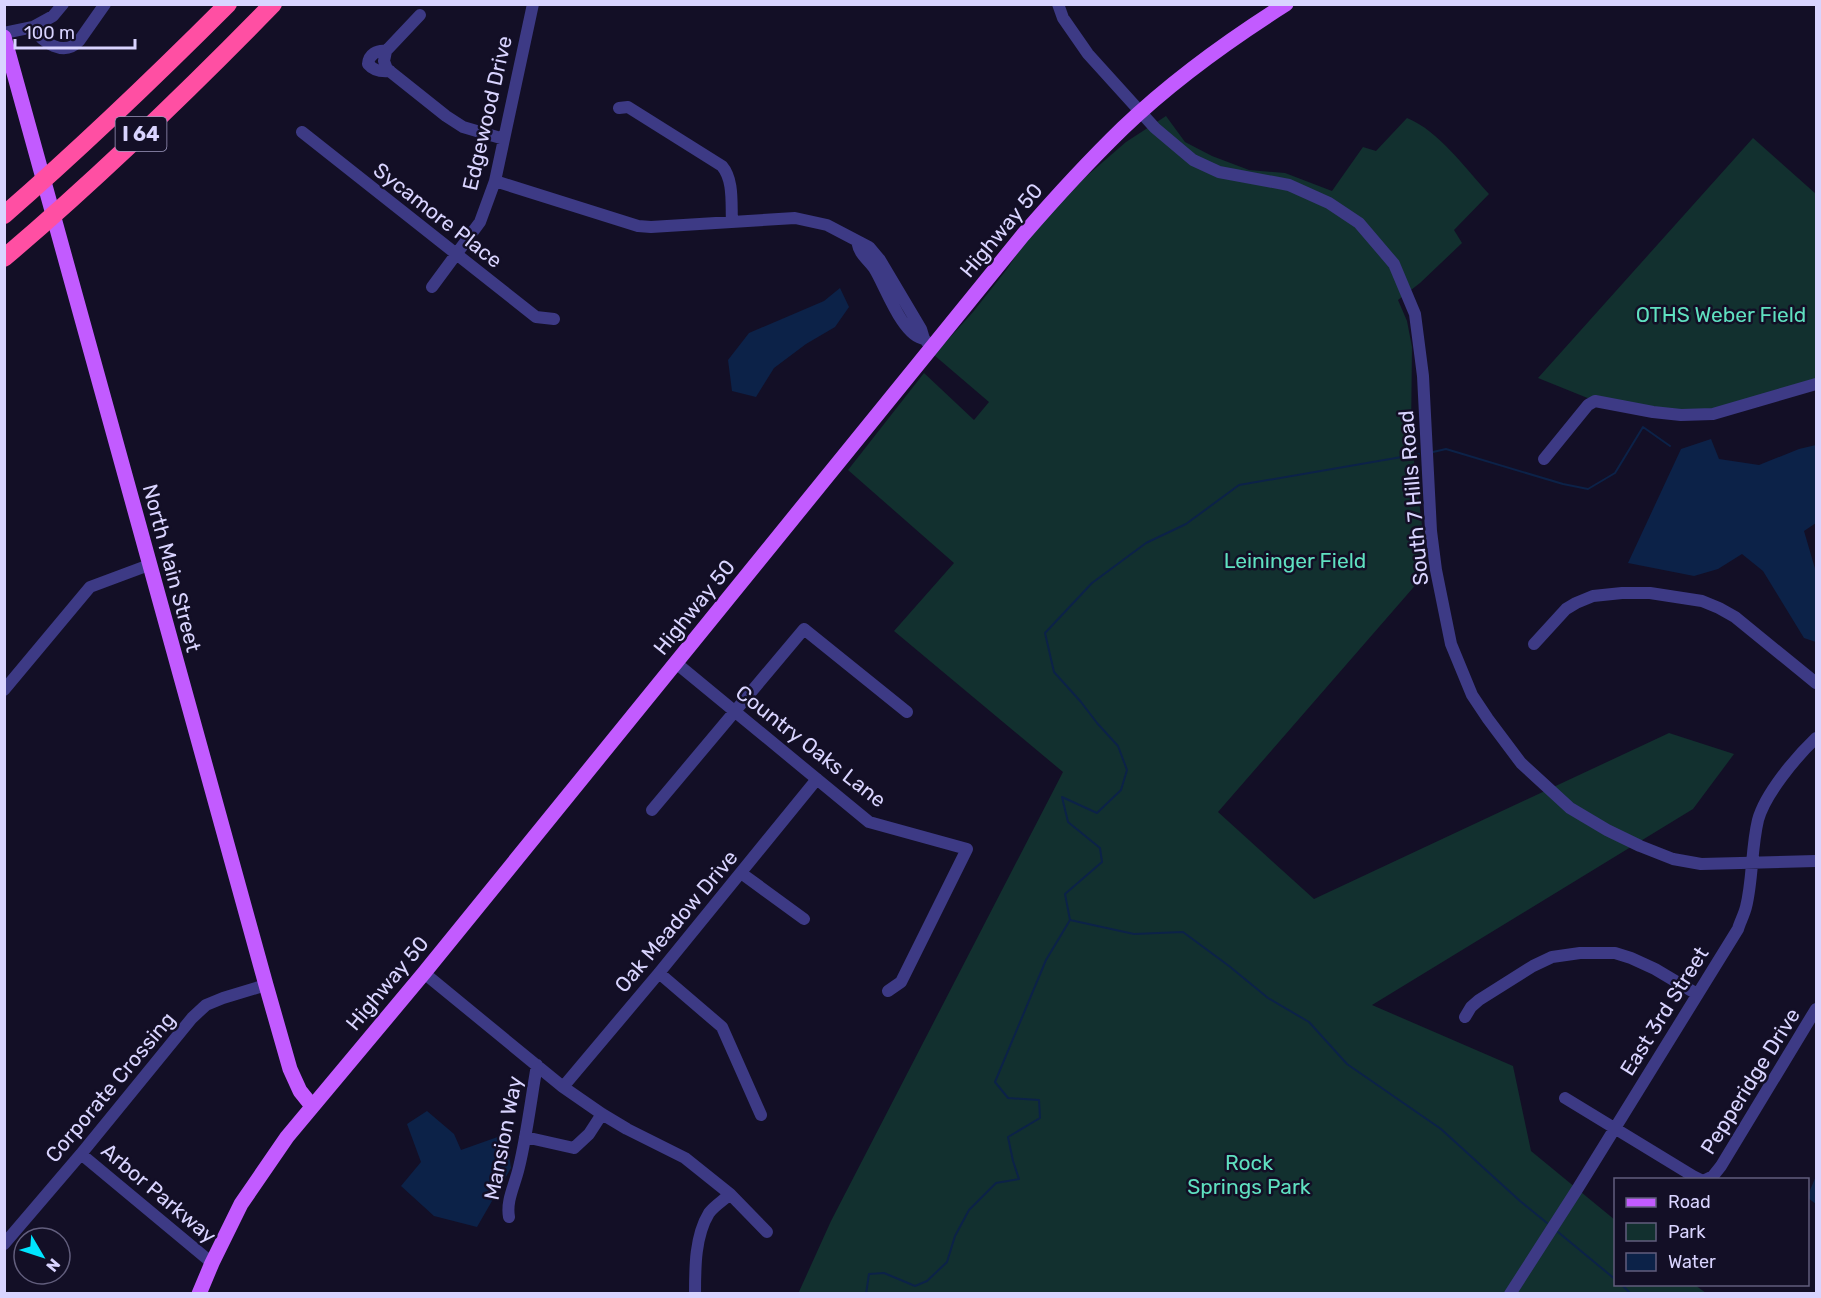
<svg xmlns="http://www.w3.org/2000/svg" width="1821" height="1298" font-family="Rubik,sans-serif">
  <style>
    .green { fill: #12302f }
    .water { fill: #0c2248 }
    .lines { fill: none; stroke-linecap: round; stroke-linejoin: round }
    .stream { stroke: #0c2248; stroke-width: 2 }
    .minor { stroke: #3d3a85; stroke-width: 12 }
    .major { stroke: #c25bff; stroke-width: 15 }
    .highway { stroke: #ff4fa3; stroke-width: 18 }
    .labels { text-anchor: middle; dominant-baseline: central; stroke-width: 5; stroke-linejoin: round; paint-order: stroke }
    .shield { fill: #130f26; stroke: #9e99be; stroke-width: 1.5 }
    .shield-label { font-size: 20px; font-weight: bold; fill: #d9d4ff }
    .street-label { font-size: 21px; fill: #d9d4ff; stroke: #130f26 }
    .park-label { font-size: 21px; fill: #5fe0c0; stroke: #130f26 }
  </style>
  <rect width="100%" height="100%" fill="#130f26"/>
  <!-- green -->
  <path class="green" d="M1166,116L1185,142L1212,156L1249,170L1285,173L1332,191L1363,147L1376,151L1407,118C1439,131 1465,168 1489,194L1454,230L1462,243L1420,283L1398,300L1407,321L1412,347L1411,437L1422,525L1419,581L1218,812L1314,899L1669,733L1734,754L1693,809L1372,1005L1513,1066L1531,1151L1615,1220L1616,1284L1695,1285L1706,1293L798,1294L831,1221L1063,772L894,631L954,563L848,470L924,373L974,420L989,402L934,355L973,312L1007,269L1034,228L1075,186L1126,142Z
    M1753,138L1816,194V384L1713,414L1595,401L1538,378Z"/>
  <!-- water -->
  <path class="water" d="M840,288L849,307L835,327L806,344L774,368L756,397L732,391L728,360L749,333L824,301Z
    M1711,439L1719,459L1759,465L1799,449L1816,445V523L1804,531L1816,572V642L1804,638L1763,571L1742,554L1718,569L1694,576L1628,563L1681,449Z
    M427,1111L454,1134L461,1150L506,1134L511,1168L477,1227L434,1216L401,1186L421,1162L407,1124Z
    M1816,1176V1204L1808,1198V1195Z"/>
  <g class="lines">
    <!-- stream -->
    <path class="stream" d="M1433,452L1446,449L1563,484L1588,489L1615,473L1643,427L1670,446
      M1070,920L1065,894L1102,862L1100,848L1068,822L1062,797L1097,813L1121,790L1127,770L1118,746L1097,723L1081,702L1054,672L1045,633L1092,583L1146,543L1186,524L1239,485L1419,454
      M1070,920L1134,934L1183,932L1229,966L1268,998L1309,1022L1347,1064L1441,1129L1520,1201L1547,1223
      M1558,1232L1616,1280
      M1621,1284L1631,1294
      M866,1294L869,1274L884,1273L915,1286L927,1281L947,1262L955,1236L969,1210L996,1183L1019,1179L1013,1161L1008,1137L1040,1118L1039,1100L1008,1098L995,1082L1046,960L1070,920"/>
    <!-- minor -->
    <path class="minor" d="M1058,4L1063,18L1088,54L1155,128L1193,160L1219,172L1289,185L1329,203L1359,223L1394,264L1415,314L1423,376L1431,531L1436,570L1451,644L1472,695L1488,719L1521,763L1570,808L1607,830L1640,846L1673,859L1701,864L1816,861
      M420,15L386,51L384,61L387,69L446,116L463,127L504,139
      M33,27L53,16L63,4
      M4,33L33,27C42,43 64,57 79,41L105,4
      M386,51C377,50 369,54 368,64C374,71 381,72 390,71
      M619,108L628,107L722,166C734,180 731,204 732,222
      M302,132L536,317L554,319
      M495,181L638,226L651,227L795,218L827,225L869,247L880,260L921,329L924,339L933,348
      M857,241C860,256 866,257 874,268C885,285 902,336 924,339
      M432,287L480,222L495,181L533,4
      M1544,459L1588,405L1595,401L1653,412L1681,415L1713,414L1816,384
      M1534,644L1566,609L1576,603L1593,596L1622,593H1650L1702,601L1719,608L1735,617L1816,683
      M676,663L869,822L967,849L901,982L888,991
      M4,690L90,587L149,565
      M652,810L804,629L907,712
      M741,873L804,919
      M424,973L563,1087L602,1114L627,1129L685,1158L730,1194L767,1232
      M659,973L722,1027L761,1115
      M1465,1017L1471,1007L1479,1000L1533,966L1552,957L1580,953H1615L1631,958L1655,969L1697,994
      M563,1087L659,973L817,779
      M1565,1098L1693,1176L1701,1180
      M525,1137L574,1148L589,1134L602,1114
      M81,1154L212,1263
      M1705,1180L1713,1176L1721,1166L1816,1009
      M509,1217C506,1200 515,1185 519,1167C527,1134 531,1099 537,1065
      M4,1244L81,1154L192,1018L206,1005L223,998L266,985
      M695,1294C695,1267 695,1236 709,1213C714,1206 724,1200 730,1194
      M1510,1294L1578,1188L1738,929C1740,922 1744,915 1746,907C1753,879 1751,849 1758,820C1765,794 1796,757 1816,738"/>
    <!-- major -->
    <path class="major" d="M4,37L266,985L290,1069L300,1091L312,1106
      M199,1294L212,1263L241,1204L287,1137L424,973L1023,235C1055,198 1088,162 1123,128C1172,81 1229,40 1286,4"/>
    <!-- highway -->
    <path class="highway" d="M4,215C81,148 155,77 228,4
      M4,258C98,178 187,92 273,4"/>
  </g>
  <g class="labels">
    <!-- shield labels -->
    <rect class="shield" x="115.5" y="117" width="51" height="34" rx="4.5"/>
    <g class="shield-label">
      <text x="141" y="134">I 64</text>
    </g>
    <!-- street labels -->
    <g class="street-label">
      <text transform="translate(487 113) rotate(-77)">Edgewood Drive</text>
      <text transform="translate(438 215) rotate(38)">Sycamore Place</text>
      <text transform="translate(1001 230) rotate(-50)">Highway 50</text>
      <text transform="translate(1413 498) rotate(-95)">South 7 Hills Road</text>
      <text transform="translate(172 568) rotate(75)">North Main Street</text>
      <text transform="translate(694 607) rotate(-51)">Highway 50</text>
      <text transform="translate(811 746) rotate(38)">Country Oaks Lane</text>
      <text transform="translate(676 921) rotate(-50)">Oak Meadow Drive</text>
      <text transform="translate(387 983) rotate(-50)">Highway 50</text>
      <text transform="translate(1664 1011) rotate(-58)">East 3rd Street</text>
      <text transform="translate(1750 1081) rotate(-58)">Pepperidge Drive</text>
      <text transform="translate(110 1087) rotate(-50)">Corporate Crossing</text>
      <text transform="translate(503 1138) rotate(-79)">Mansion Way</text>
      <text transform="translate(159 1193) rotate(40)">Arbor Parkway</text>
    </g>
    <!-- park labels -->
    <g class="park-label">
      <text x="1721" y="314">OTHS Weber Field</text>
      <text x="1295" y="560">Leininger Field</text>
      <text x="1249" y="1162">Rock<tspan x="1249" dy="24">Springs Park</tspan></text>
    </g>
  </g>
  <!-- border -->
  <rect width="1821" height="1298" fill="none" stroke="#d9d4ff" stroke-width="12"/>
  <!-- legend -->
  <rect x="1614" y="1178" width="195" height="108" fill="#130f26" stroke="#625e7d" stroke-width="1.5"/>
  <rect x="1626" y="1198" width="30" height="9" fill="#c25bff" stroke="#625e7d" stroke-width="1.5"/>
  <text x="1668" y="1208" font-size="18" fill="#d9d4ff">Road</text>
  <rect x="1626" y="1223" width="30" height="18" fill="#12302f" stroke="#625e7d" stroke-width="1.5"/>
  <text x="1668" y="1238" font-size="18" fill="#d9d4ff">Park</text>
  <rect x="1626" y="1253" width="30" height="18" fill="#0c2248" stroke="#625e7d" stroke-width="1.5"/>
  <text x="1668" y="1268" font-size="18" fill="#d9d4ff">Water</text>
  <!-- north arrow -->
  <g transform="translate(42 1256) rotate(129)"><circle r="28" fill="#130f26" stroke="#625e7d" stroke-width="1.5"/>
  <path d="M0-4.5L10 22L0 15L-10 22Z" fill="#00e5ff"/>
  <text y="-9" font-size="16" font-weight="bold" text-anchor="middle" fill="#d9d4ff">N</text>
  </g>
  <!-- scale -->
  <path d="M15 39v9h120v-9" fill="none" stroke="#d9d4ff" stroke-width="3"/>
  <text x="24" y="39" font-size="18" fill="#d9d4ff" stroke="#130f26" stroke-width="4.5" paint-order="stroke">100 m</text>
</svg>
